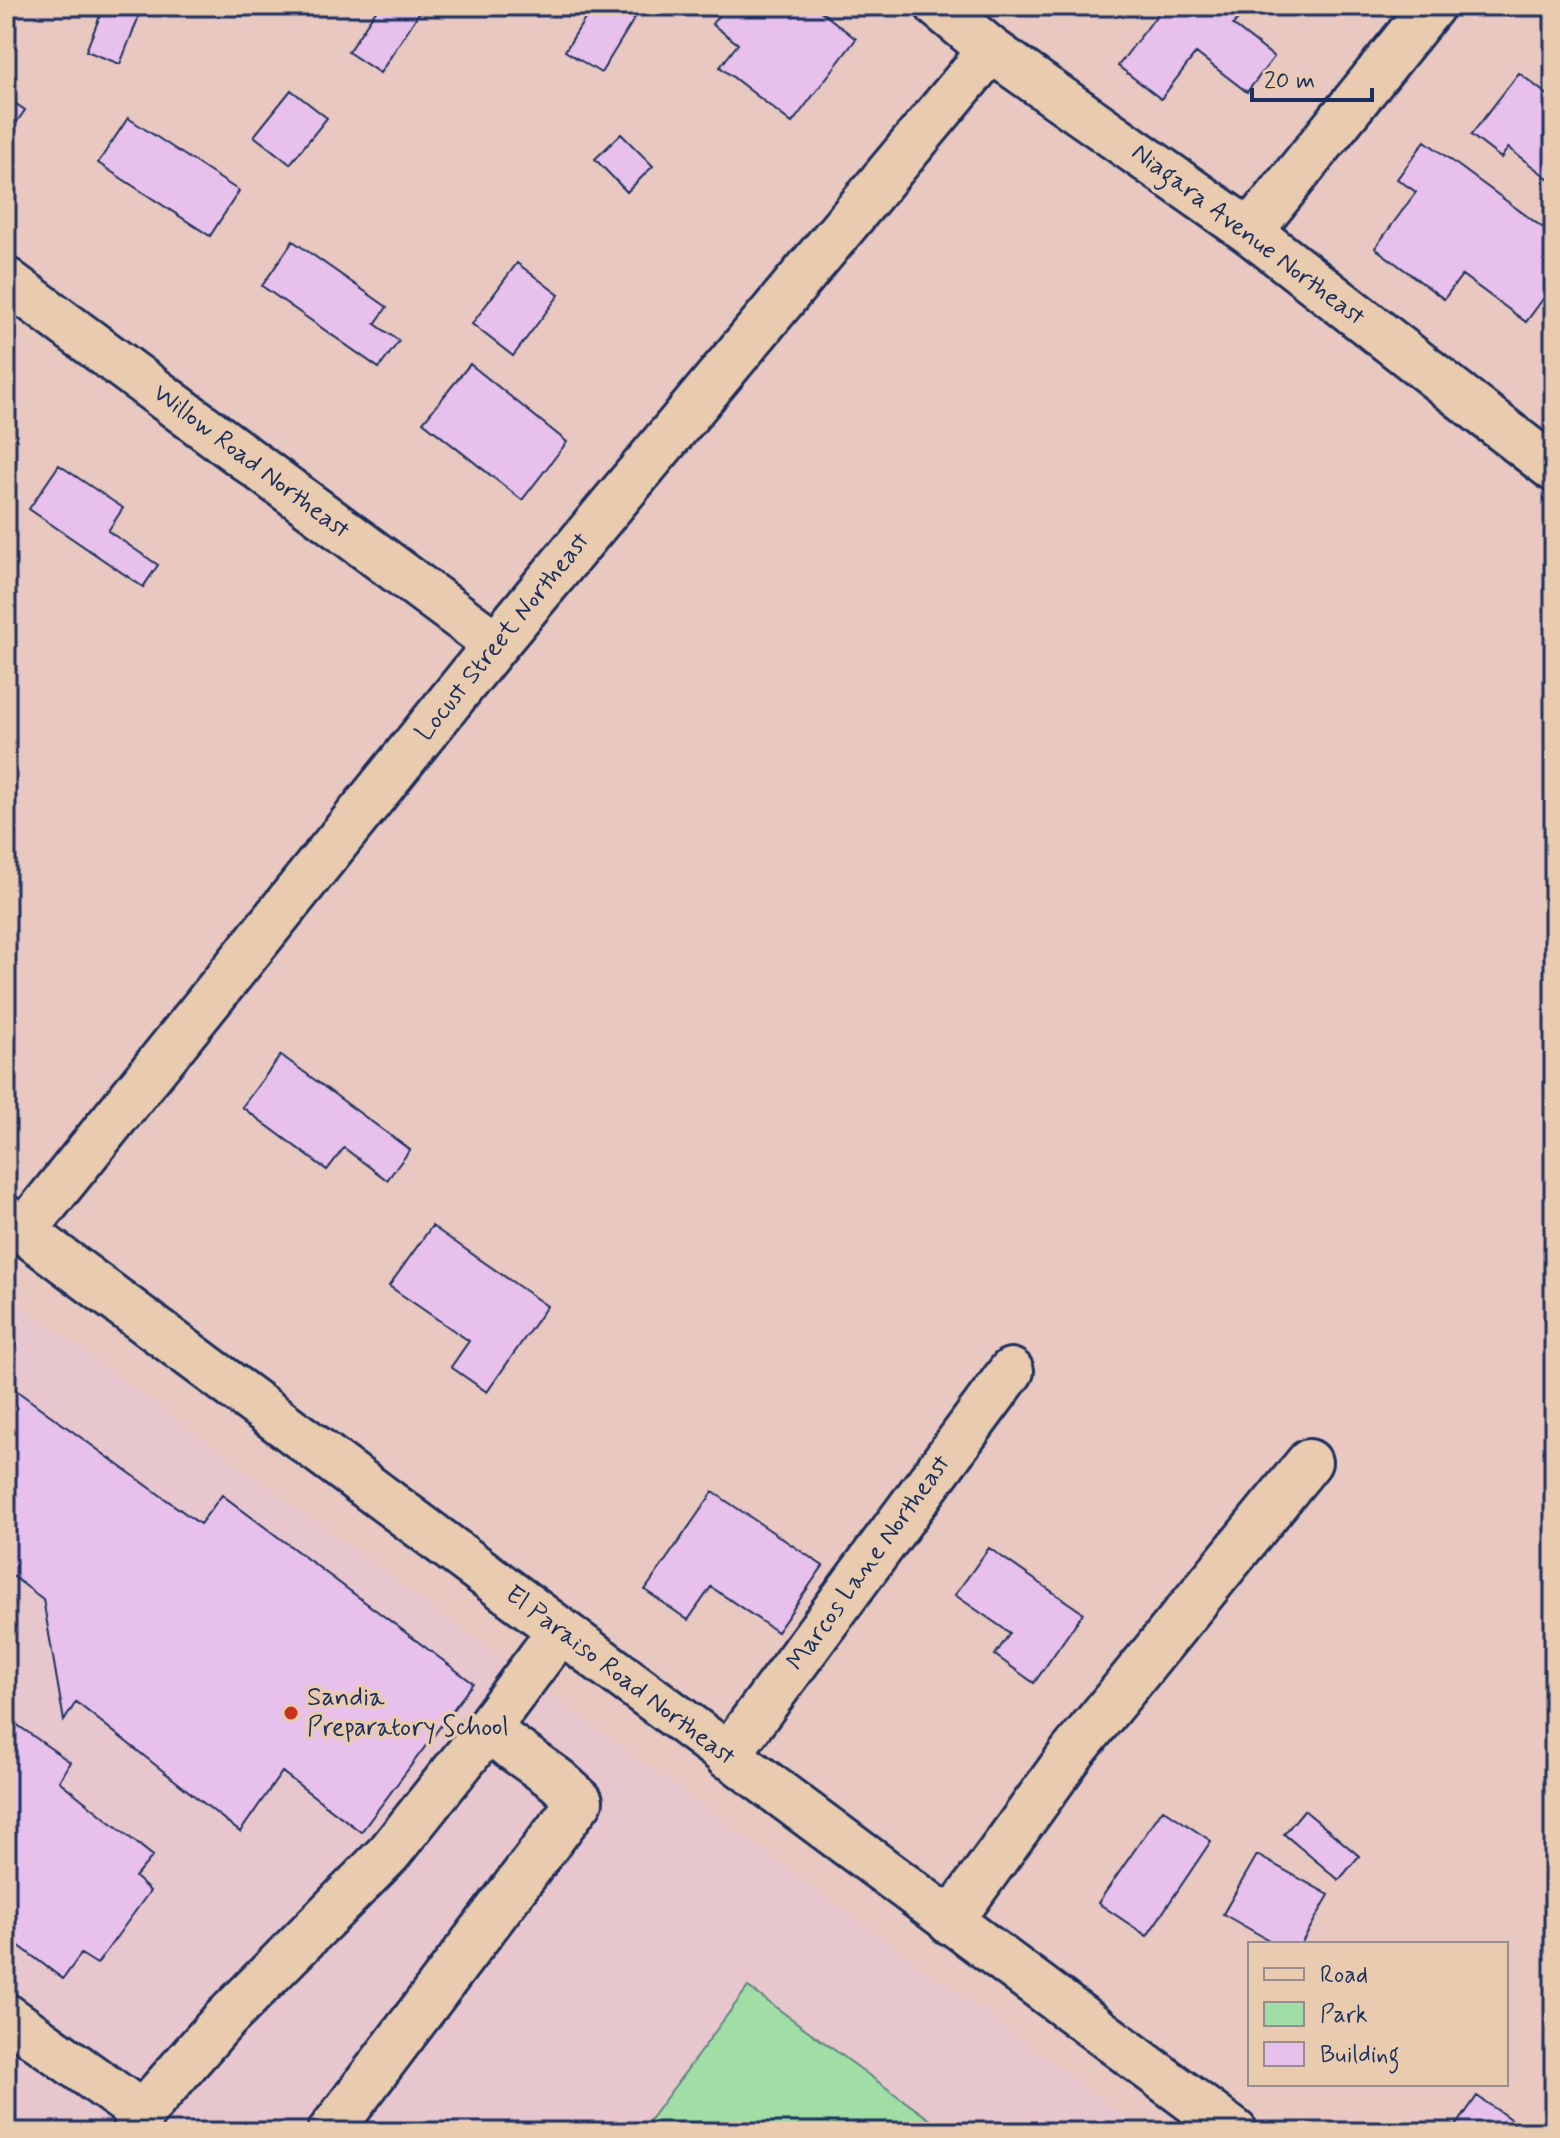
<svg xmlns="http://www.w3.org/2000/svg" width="1560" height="2138" font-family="Mynerve,sans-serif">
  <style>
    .built { fill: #e8c6ce }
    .green { fill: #a1dea5; stroke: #5e8682; stroke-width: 2 }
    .building { fill: #e7c1eb; stroke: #1b2f5e; stroke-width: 2 }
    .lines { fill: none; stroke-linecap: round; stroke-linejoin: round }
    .minor-casing { stroke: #1b2f5e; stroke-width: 50 }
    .minor { stroke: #e9cbaf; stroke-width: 44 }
    .poi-dot { fill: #c8321e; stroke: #e9cbaf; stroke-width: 3 }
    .labels { text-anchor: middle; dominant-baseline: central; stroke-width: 7; stroke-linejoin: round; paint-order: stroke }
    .street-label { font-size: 26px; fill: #1b2f5e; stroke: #e9cbaf }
    .poi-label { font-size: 26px; fill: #1b2f5e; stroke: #e9cbaf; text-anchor: start }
  </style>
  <rect width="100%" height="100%" fill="#e8c8c1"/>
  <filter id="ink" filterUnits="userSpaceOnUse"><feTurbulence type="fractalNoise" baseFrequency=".0125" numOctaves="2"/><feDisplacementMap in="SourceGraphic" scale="16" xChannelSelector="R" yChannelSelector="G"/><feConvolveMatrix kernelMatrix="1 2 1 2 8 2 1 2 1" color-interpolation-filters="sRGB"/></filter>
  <g filter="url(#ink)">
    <!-- built -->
    <path class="built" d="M6,1294L1146,2132H6Z"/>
    <!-- green -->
    <path class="green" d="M748,1987L947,2132H641Z"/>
    <!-- building -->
    <path class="building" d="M104,6H143L120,64L86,51Z
      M379,6H408L419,13L380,73L348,52Z
      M593,6H642L601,73L565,51Z
      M726,6H814L856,39L792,123L720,67L738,44L712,24Z
      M1164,6H1236L1243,12L1233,25L1274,57L1247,92L1196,53L1161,99L1118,66Z
      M1519,73L1554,100V173L1549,179L1508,148L1501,158L1471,135Z
      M291,90L327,118L290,164L254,136Z
      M6,97L25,110L6,138Z
      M128,118L239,191L210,236L98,163Z
      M621,134L653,166L627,192L595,159Z
      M1425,141L1554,236V284L1526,322L1462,275L1444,299L1375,248L1416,192L1397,179Z
      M293,241L387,307L375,324L399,341L379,368L262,286Z
      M517,263L559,295L513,356L472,324Z
      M470,364L567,442L522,500L423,422Z
      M59,465L123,508L108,531L158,565L143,587L29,509Z
      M281,1055L410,1150L387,1180L344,1148L327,1170L242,1107Z
      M432,1226L547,1306L487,1392L451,1367L469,1341L389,1286Z
      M6,1383L200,1524L222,1495L473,1683L361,1832L282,1772L240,1832L76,1702L64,1721L43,1599L6,1571Z
      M713,1492L823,1566L777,1632L711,1587L688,1620L645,1590Z
      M989,1548L1083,1613L1034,1683L995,1655L1010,1633L955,1595Z
      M6,1701L16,1708L9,1719L70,1762L59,1781L153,1856L135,1877L150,1891L97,1964L81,1954L63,1979L6,1936Z
      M1163,1809L1211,1841L1147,1936L1098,1903Z
      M1304,1810L1359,1856L1339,1880L1284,1834Z
      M1257,1855L1329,1895L1301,1944H1276L1223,1914Z
      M1477,2096L1529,2132H1452Z"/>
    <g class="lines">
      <defs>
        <path id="minor" d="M938,6L991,50L1250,232L1554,469
          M1250,232L1432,6
          M6,280L496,644
          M6,1218L1235,2132
          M24,1231L496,644L991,50
          M727,1756L1011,1371
          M950,1922L1072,1753L1309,1462
          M6,2016L142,2113L135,2132
          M142,2113L222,2022L389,1853L468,1754L560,1631
          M330,2132L580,1801L557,1780L486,1729"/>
      </defs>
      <!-- minor casing -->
      <use href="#minor" class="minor-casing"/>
      <!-- minor -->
      <use href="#minor" class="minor"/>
    </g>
  </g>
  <!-- markers -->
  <circle class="poi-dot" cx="291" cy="1713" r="8"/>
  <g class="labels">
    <!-- street labels -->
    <g class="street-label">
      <text transform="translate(1248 235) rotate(37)">Niagara Avenue Northeast</text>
      <text transform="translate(251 462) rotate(37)">Willow Road Northeast</text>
      <text transform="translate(503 637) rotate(-51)">Locust Street Northeast</text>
      <text transform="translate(869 1563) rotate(-54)">Marcos Lane Northeast</text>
      <text transform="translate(620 1676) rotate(37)">El Paraiso Road Northeast</text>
    </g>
    <!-- poi labels -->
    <g class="poi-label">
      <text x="307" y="1698">Sandia<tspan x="307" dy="30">Preparatory School</tspan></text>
    </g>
  </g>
  <!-- margin -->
  <rect width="1560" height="2138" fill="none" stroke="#e9cbaf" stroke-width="32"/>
  <rect x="16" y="16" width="1528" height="2106" fill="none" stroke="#1b2f5e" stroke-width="3" filter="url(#ink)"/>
  <!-- legend -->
  <rect x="1248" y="1942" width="260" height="144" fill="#e9cbaf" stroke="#978d8f" stroke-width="2"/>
  <rect x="1264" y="1968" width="40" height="12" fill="#e9cbaf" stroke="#978d8f" stroke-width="2"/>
  <text x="1320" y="1982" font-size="24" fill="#1b2f5e">Road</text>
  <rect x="1264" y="2002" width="40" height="24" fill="#a1dea5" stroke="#978d8f" stroke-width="2"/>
  <text x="1320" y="2022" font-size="24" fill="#1b2f5e">Park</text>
  <rect x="1264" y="2042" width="40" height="24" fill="#e7c1eb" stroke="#978d8f" stroke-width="2"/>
  <text x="1320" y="2062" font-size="24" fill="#1b2f5e">Building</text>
  <!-- scale -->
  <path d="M1252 88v12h120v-12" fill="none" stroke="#1b2f5e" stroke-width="4"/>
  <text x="1264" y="88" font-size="24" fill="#1b2f5e" stroke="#e9cbaf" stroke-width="6" paint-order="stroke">20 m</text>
</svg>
